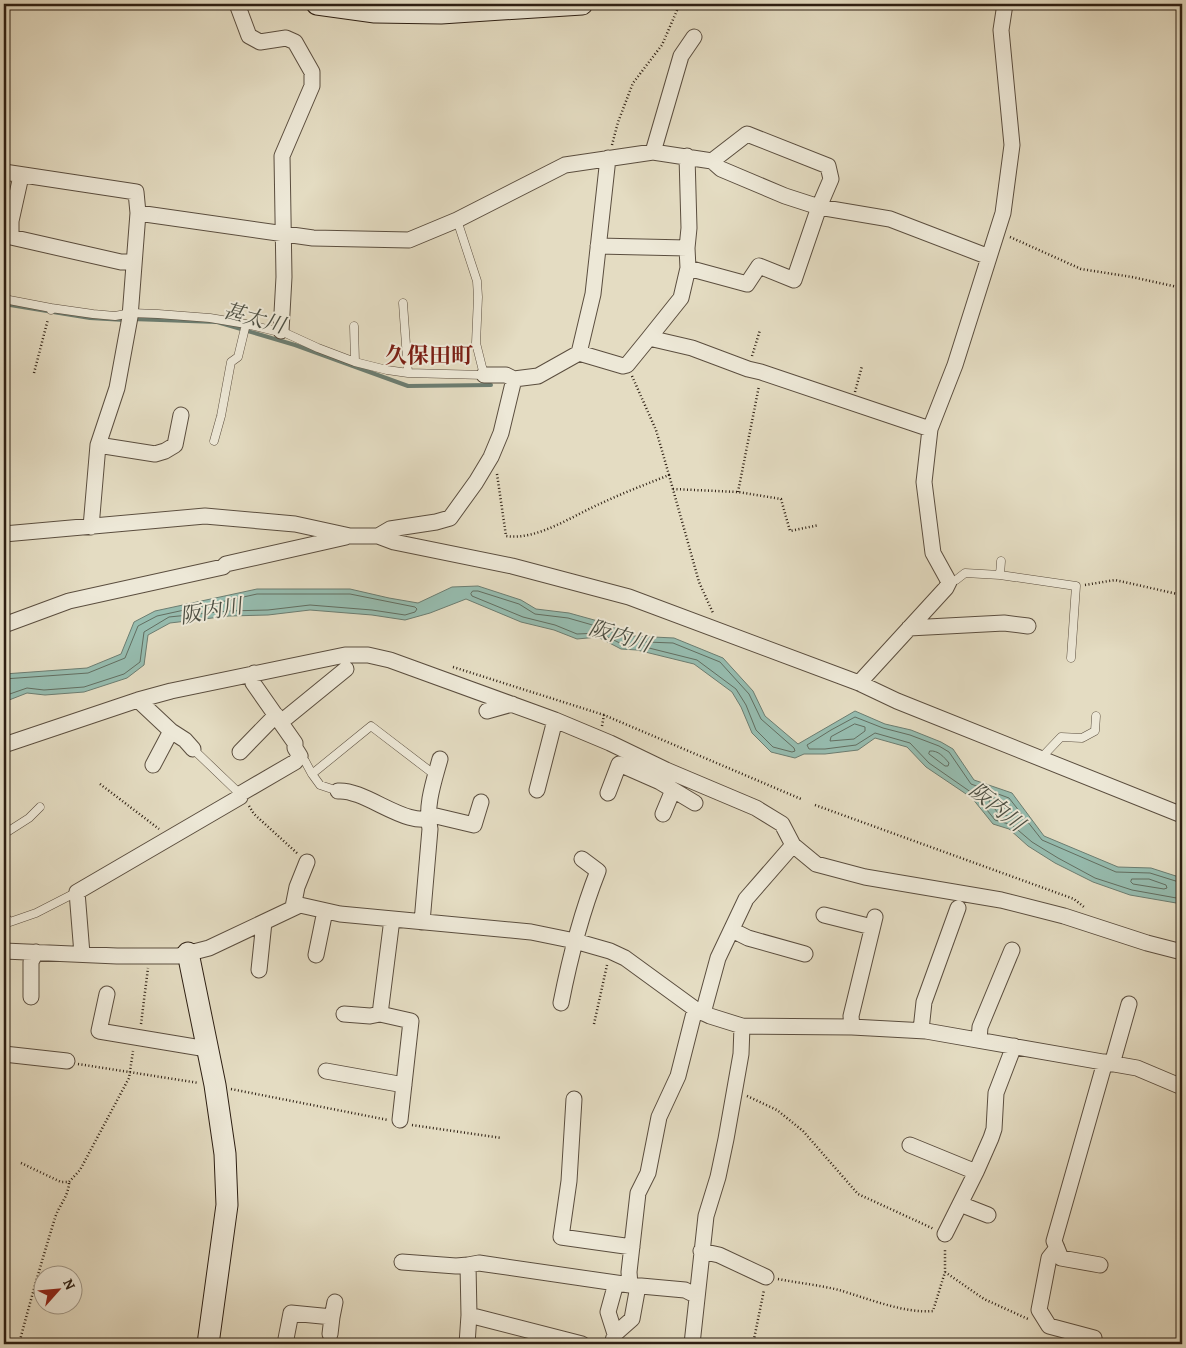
<svg xmlns="http://www.w3.org/2000/svg" width="1186" height="1348" font-family="Alegreya,'Noto Serif JP',serif">
  <style>
    .water { fill: #96bcaf; stroke: #6c7d71 }
    .lines { fill: none; stroke-linecap: round; stroke-linejoin: round }
    .shore { stroke: #626e61; stroke-width: 1 }
    .stream { stroke: #6c7d71; stroke-width: 4 }
    .lane-casing { stroke: #5b4e3f; stroke-width: 9 }
    .street-casing { stroke: #5b4e3f; stroke-width: 17 }
    .secondary-casing { stroke: #2d1f13; stroke-width: 23 }
    .path { stroke: #2d1f13; stroke-width: 2.5; stroke-dasharray: 1 2.5; stroke-linecap: butt }
    .lane { stroke: #ede8d7; stroke-width: 8 }
    .street { stroke: #ede8d7; stroke-width: 15 }
    .secondary { stroke: #ede8d7; stroke-width: 21 }
    .labels { text-anchor: middle; dominant-baseline: central; stroke-width: 4; stroke-linejoin: round; paint-order: stroke }
    .water-label { font-size: 21px; font-style: italic; fill: #4c4e42; stroke: #ede8d7 }
    .quarter-label { font-size: 22px; font-weight: bold; fill: #7a1f14; stroke: #ede8d7 }
  </style>
  <rect width="100%" height="100%" fill="#e4dcc2"/>
  <filter id="stains"><feTurbulence type="fractalNoise" baseFrequency=".004" numOctaves="4"/><feColorMatrix values="0 0 0 0 .2 0 0 0 0 .09 0 0 0 0 .02 0 0 0 .5 -.17"/></filter>
  <radialGradient id="worn" r=".72"><stop offset=".6" stop-color="#630" stop-opacity="0"/><stop offset="1" stop-color="#630" stop-opacity=".3"/></radialGradient>
  <!-- water -->
  <path class="water" d="M478,586L521,600L536,609L569,613L605,623L633,636L674,638L723,658L753,691L765,716L798,744L855,711L885,724L911,730L941,742L953,749L974,780L1012,793L1044,836L1118,867L1151,868L1182,878V904L1130,895L1093,882L1055,863L1028,846L1009,829L993,824L972,798L926,767L907,747L875,738L858,750L825,754H804L795,758L771,752L752,733L741,707L732,692L694,664L637,650L621,649L598,637L577,639L554,630L521,622L466,599L430,613L405,620L372,615L310,610L268,615L229,616L170,623L148,635L144,665L127,678L84,692L45,695L27,693L4,702V674L87,668L121,654L134,622L155,611L257,589H350L389,598L418,603L452,587Z"/>
  <g class="lines">
    <!-- shore -->
    <path class="shore" d="M473,591H478L519,604L535,614L568,618L603,628L628,639L629,642L627,644H622L599,633L577,634L555,625L523,617L472,596L471,594Z
      M646,642L673,643L720,662L749,694L761,719L794,748L795,751L792,752L773,747L756,730L746,705L736,689L697,660L645,647L643,644Z
      M4,679L88,673L125,658L138,626L157,616L257,594H350L415,607L417,609L415,612L405,615L372,610L310,605L268,610L228,611L169,617L144,632L140,662L124,674L84,687L44,690L27,688L4,696
      M855,724L865,727V731L854,739L830,741L831,737Z
      M930,751C938,750 944,757 949,763L948,766H945L929,754Z
      M992,798L1005,803L1013,814V817L999,814L989,802L990,799Z
      M1132,879H1149L1166,885L1167,888L1164,889L1133,884L1131,882Z
      M1182,883L1150,873L1116,872L1042,840L1009,798L971,784L949,752L939,746L910,735L883,728L855,717L831,730L807,745L809,749H825L856,745L875,733L910,743L929,763L975,795L995,820L1012,825L1032,842L1058,858L1095,878L1132,890L1182,899"/>
    <!-- stream -->
    <path class="stream" d="M4,304L90,318L125,320
      M132,319L217,322L295,345L408,386L491,385"/>
    <defs>
      <path id="lane" d="M4,299L51,308V310
        M51,308L93,314L115,316L131,313L158,314L210,318L246,324L238,357L231,362L221,416L214,441
        M246,324L275,331H281L318,348L355,362L354,326
        M355,362L387,370L408,373L403,303
        M408,373L484,375L476,343L478,297L477,281L457,220
        M1000,575L1001,561
        M949,582L956,580L965,573L1000,575L1076,586L1071,658
        M193,749L240,794
        M300,756L305,761L312,774L371,726L435,775
        M1041,758L1061,737L1082,738L1095,731L1096,716
        M312,774L320,785L338,791
        M4,834L29,818L40,807
        M4,905L6,918L4,920
        M6,918L10,922L36,913L77,892"/>
      <path id="street" d="M237,4L249,36L260,42L286,38L295,42L312,72V86L282,156L284,277L281,331
        M653,152L681,56L694,37
        M687,156L689,228L687,248
        M4,172L136,192L138,213L130,317L117,388L98,445L91,527
        M21,176L11,221V237L121,262H134
        M138,213L313,238L409,240L457,220L565,165L653,152L712,161L721,169L785,196L819,207L890,219L989,257
        M598,246L687,248L688,268L747,284L759,266L794,280L819,207L831,179L828,166L747,134L712,161
        M649,338L681,298L688,268
        M579,353L623,366L627,365L649,338L692,348L748,369L761,372L930,429
        M484,375H506L514,379
        M98,445L155,454L165,451L175,445L181,415
        M4,534L205,516L295,524L350,536H378L394,542L512,566L629,597L859,683L897,701L1182,815
        M378,536L390,529L436,522L450,518L476,482L491,457L501,433L514,379L538,376L579,353L593,294L608,158
        M4,625L69,601L223,567L226,564L346,537
        M909,628L1004,623L1028,626
        M859,683L946,588L949,582L933,553L924,482L930,429L955,365L1003,213L1012,145L1001,30L1005,4
        M138,700L171,731L185,740L193,749
        M487,711L512,704
        M281,722L346,669
        M4,745L138,700L171,691L345,655H368L390,660L555,720L610,743L666,770L756,808L782,824L793,845L816,864L865,877L1001,900L1064,916L1147,943L1182,952
        M240,752L276,715
        M153,765L171,731
        M537,790L555,720
        M338,791C367,789 408,831 436,816L474,825L481,802
        M608,793L619,764L660,782L695,803
        M663,814L673,790
        M293,907L297,887L307,862
        M824,915L872,927
        M392,919L380,1014L411,1021L400,1120
        M422,922L430,829C425,806 434,781 440,759
        M732,930L748,938L805,954
        M4,951L117,956H178L209,948L300,905L340,914L531,932L575,941L610,951L625,958L695,1009L710,1016L742,1026L852,1027L926,1031L1137,1068L1182,1087
        M82,954L77,892L240,797V794L295,762L300,756L295,748V743L253,683L254,673
        M316,955L325,911
        M259,970L264,922
        M107,994L99,1031L207,1049
        M31,997V962L36,952
        M561,1003C570,957 581,914 598,871L582,859
        M703,1013L718,958L746,899L793,845
        M344,1014L370,1016L380,1014
        M852,1027L851,1016L875,917
        M921,1030L924,1002L958,908
        M979,1040L980,1027L1012,950
        M4,1054L67,1061
        M1112,1064L1129,1004
        M326,1071L404,1085
        M574,1099L569,1181L561,1237L632,1247
        M910,1145L976,1172
        M960,1204L988,1215
        M945,1234L976,1172L991,1138L994,1129L996,1093L1014,1046
        M1057,1248L1049,1258L1039,1310L1049,1326L1094,1338L1095,1344
        M701,1251L719,1255L766,1277
        M402,1262L456,1266L468,1265
        M1100,1265L1061,1258L1054,1241L1105,1062
        M630,1285L629,1272L638,1193L648,1173L659,1117L678,1076L695,1009
        M469,1315L582,1344
        M330,1334L332,1317
        M615,1334L632,1319L638,1286
        M285,1344L291,1313L332,1317L335,1302
        M467,1344L469,1315L468,1265L479,1263L630,1285L685,1290L697,1296
        M612,1344L615,1334L608,1312L616,1283
        M692,1344L706,1216L718,1177L726,1139L741,1054L742,1026"/>
      <path id="secondary" d="M317,4L375,12L441,13L582,4
        M188,953L215,1085L225,1154L227,1205L208,1344"/>
    </defs>
    <!-- lane casing -->
    <use href="#lane" class="lane-casing"/>
    <!-- street casing -->
    <use href="#street" class="street-casing"/>
    <!-- secondary casing -->
    <use href="#secondary" class="secondary-casing"/>
    <!-- path -->
    <path class="path" d="M192,4L205,7H225
      M612,145L618,122L633,83L662,45L678,8
      M1010,237L1081,269L1132,277L1182,288
      M1182,329L1177,348L1182,376
      M752,356L760,330
      M34,373L48,319
      M632,376L656,430L669,475
      M855,392L862,366
      M497,474L506,536C538,541 575,514 604,502C625,492 647,484 669,475L699,582L713,613
      M673,489L738,492L781,499L790,531L819,525
      M738,492L759,386
      M1085,585L1115,580L1182,595
      M453,667L604,715
      M602,726L604,715L801,799
      M100,784L159,829
      M815,805L1074,899L1084,907
      M249,806L254,814L298,854
      M141,1024L148,968
      M594,1024L607,965
      M78,1064L199,1083
      M231,1089L388,1120
      M747,1096L777,1110L803,1131L858,1194L934,1229
      M412,1125L502,1138
      M21,1163L61,1182H69L80,1170L129,1078L133,1051
      M945,1272L984,1299L1028,1319
      M778,1279C798,1283 819,1285 839,1290C866,1298 906,1314 933,1311L945,1272V1248
      M19,1344C30,1302 42,1260 55,1218C59,1205 69,1196 69,1182
      M753,1344L764,1290"/>
    <!-- lane -->
    <use href="#lane" class="lane"/>
    <!-- street -->
    <use href="#street" class="street"/>
    <!-- secondary -->
    <use href="#secondary" class="secondary"/>
  </g>
  <g class="labels">
    <!-- water labels -->
    <g class="water-label">
      <text transform="translate(254 318) rotate(15)">甚太川</text>
      <text transform="translate(211 611) rotate(-10)">阪内川</text>
      <text transform="translate(620 636) rotate(17)">阪内川</text>
      <text transform="translate(997 807) rotate(39)">阪内川</text>
    </g>
    <!-- quarter labels -->
    <g class="quarter-label">
      <text x="429" y="356">久保田町</text>
    </g>
  </g>
  <!-- margin -->
  <rect width="1186" height="1348" fill="none" stroke="#e4dcc2" stroke-width="20"/>
  <rect x="5" y="5" width="1176" height="1338" fill="none" stroke="#2d1f13" stroke-width="2.5"/>
  <rect x="10" y="10" width="1166" height="1328" fill="none" stroke="#2d1f13"/>
  <!-- north arrow -->
  <g transform="translate(58 1290) rotate(63)"><circle r="24" fill="#ede8d7" stroke="#a09889"/>
  <path d="M0-4L9 19L0 12L-9 19Z" fill="#8f2418"/>
  <text y="-8" font-size="14" font-weight="bold" text-anchor="middle" fill="#2d1f13">N</text>
  </g>
  <rect width="100%" height="100%" filter="url(#stains)"/>
  <rect width="100%" height="100%" fill="url(#worn)"/>
</svg>
